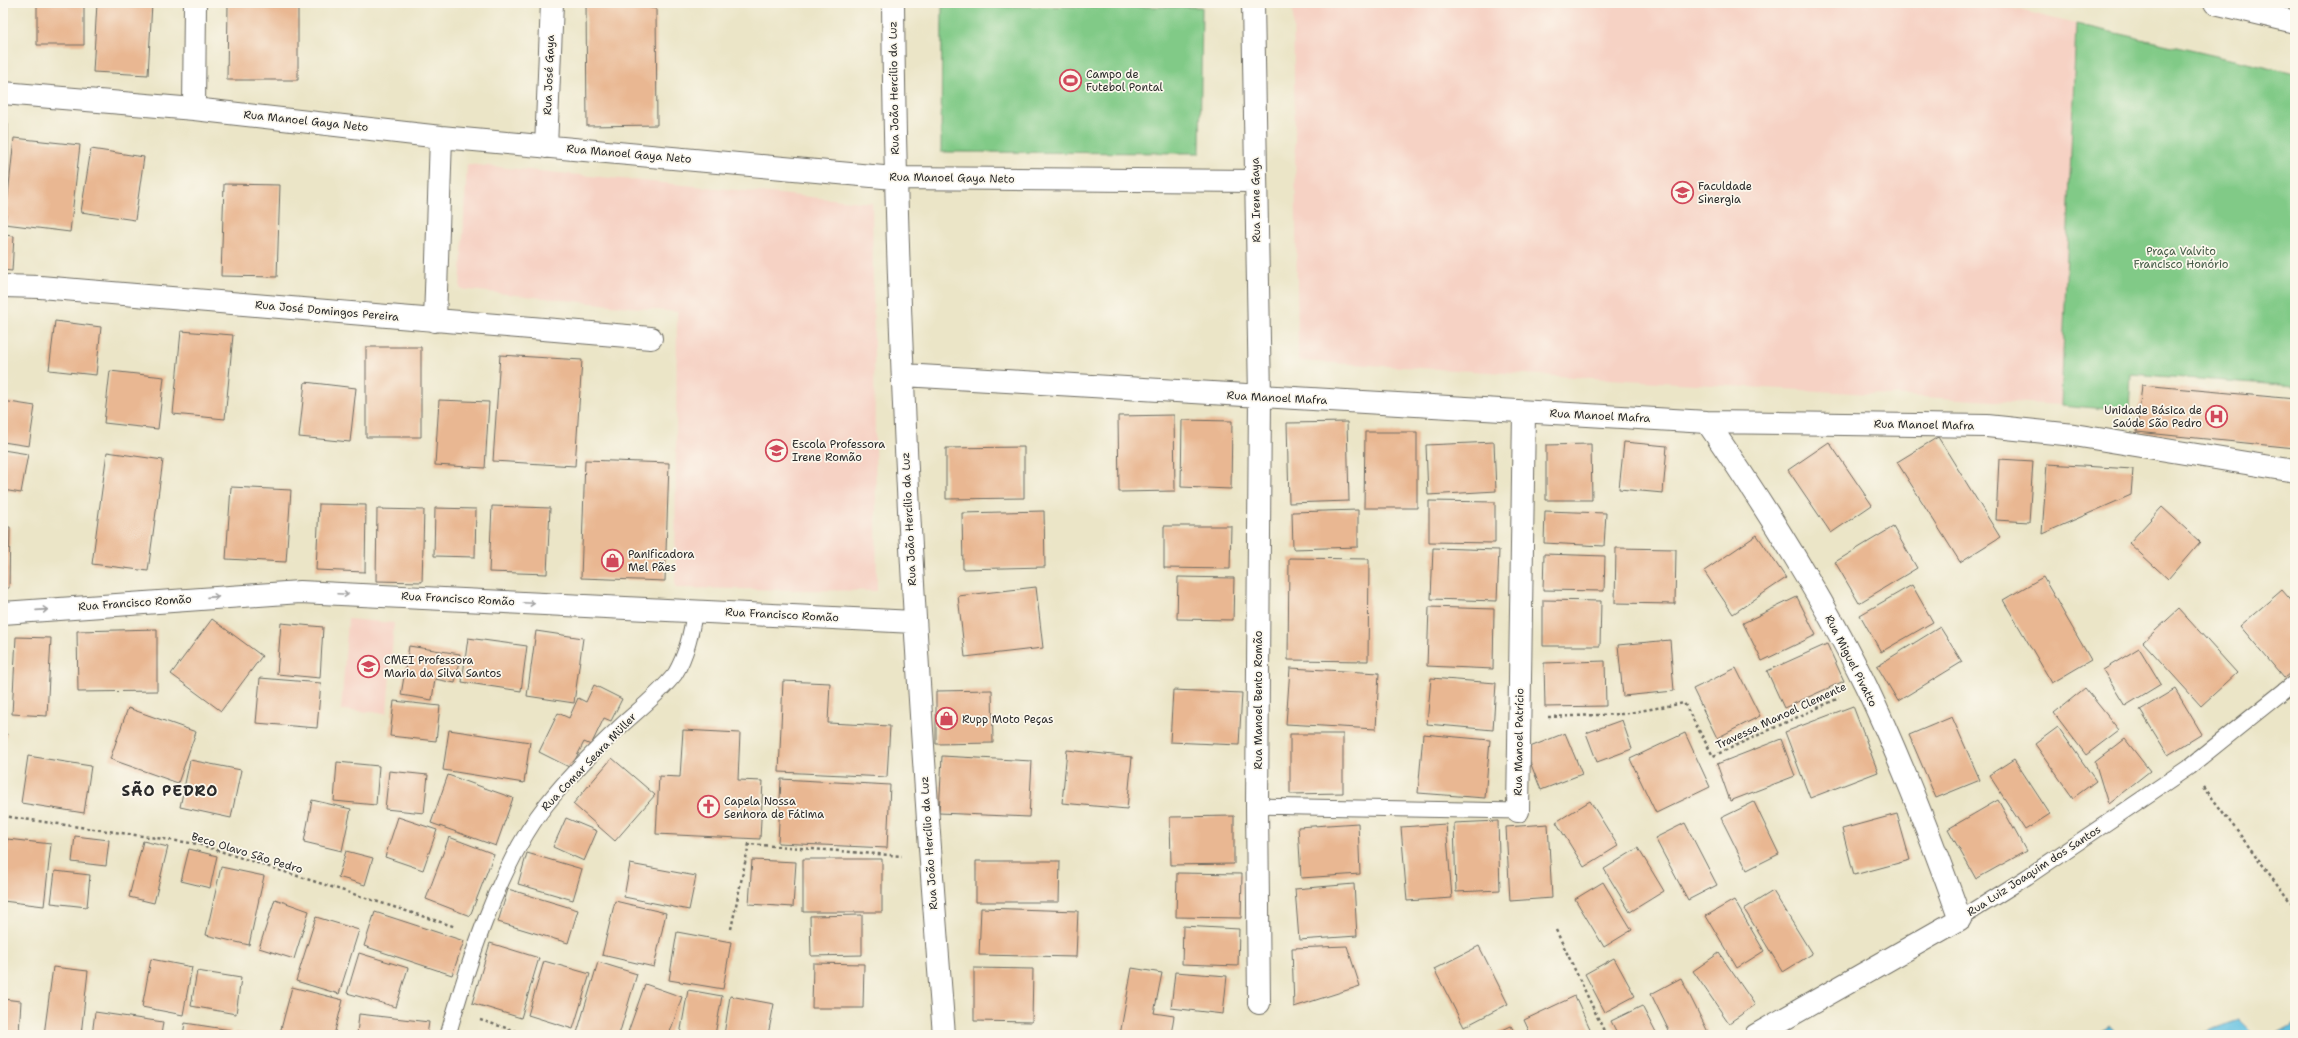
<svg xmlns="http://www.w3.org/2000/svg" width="2298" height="1038" font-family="'Shantell Sans',sans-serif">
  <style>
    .built { fill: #f6d2c4 }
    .green { fill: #81ca87; stroke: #567a59 }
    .water { fill: #63c1e1; stroke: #477686 }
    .building { fill: #e9b792 }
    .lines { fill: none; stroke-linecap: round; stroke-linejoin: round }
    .service-casing { stroke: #6e6c62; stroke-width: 17 }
    .minor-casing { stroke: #6e6c62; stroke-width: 24 }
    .tertiary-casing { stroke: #6e6c62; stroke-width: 24 }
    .path { stroke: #6e6c62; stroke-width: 2.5; stroke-dasharray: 3 3; stroke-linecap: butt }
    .service { stroke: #fff; stroke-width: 15 }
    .minor { stroke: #fff; stroke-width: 22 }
    .tertiary { stroke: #fff; stroke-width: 22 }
    .oneway { stroke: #a0a0a0 }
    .labels { text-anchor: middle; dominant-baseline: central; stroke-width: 3.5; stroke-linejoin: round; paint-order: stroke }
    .poi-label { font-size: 11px; fill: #2b2b2b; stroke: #fbf7ec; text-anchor: start }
    .street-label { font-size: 11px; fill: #2b2b2b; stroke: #fbf7ec }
    .park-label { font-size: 11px; fill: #455b47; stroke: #fbf7ec }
    .district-label { font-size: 15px; font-weight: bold; letter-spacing: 1px; fill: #2b2b2b; stroke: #fbf7ec }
  </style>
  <rect width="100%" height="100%" fill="#fbf7ec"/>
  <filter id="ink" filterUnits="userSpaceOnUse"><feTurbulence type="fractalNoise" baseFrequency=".025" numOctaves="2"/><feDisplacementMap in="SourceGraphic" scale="8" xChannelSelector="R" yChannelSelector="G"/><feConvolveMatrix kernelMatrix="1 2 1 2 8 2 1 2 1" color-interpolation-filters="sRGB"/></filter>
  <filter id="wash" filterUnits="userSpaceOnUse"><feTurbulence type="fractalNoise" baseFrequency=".012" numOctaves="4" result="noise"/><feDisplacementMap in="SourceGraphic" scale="16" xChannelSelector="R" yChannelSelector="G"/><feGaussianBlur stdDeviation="0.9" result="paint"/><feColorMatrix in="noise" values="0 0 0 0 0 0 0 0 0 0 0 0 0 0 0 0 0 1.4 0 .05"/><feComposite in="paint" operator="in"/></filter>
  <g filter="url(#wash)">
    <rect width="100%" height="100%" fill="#ebe5c7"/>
    <!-- built -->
    <path class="built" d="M1293,3H1991L2076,24L2061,405L1298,361Z
      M467,164L872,203L877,591L675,588L677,312L460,289Z
      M348,619L394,623L387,713L341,710Z"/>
    <!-- green -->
    <path class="green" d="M942,6L1202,7L1200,153L941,152Z
      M2076,24L2295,74V386L2131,374L2129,411L2061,405Z"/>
    <!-- water -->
    <path class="water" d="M2239,1020L2254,1035H2196Z
      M2295,1024V1035H2275Z
      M2111,1026L2119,1035H2095Z"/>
    <g id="blocks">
      <!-- building -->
      <path class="building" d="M37,3H84V45H37Z
        M97,3H152L148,75L93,72Z
        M228,3H298V80H227Z
        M586,3H626L656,9L657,125L587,126Z
        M3,124H8V175H3Z
        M14,138L80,145L70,232L5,224Z
        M91,149L144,157L135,220L81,212Z
        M224,184L280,185L277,277L221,276Z
        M3,235L14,236L12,271L3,270Z
        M55,321L101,327L96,375L49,370Z
        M181,331L233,335L225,419L173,414Z
        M366,347H421V437H366Z
        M500,355L582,360L575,466L493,461Z
        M110,371L164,377L158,429L104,423Z
        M305,382L356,388L350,442L299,437Z
        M2142,385L2295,399V448L2137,432Z
        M439,400L489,402L485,468L435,465Z
        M3,401L35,406L29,446L3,442Z
        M1174,415L1175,491L1119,492L1118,416Z
        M1182,420L1232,421L1231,489L1181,487Z
        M1347,422L1349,501L1289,503L1287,423Z
        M1365,432H1417V508H1364Z
        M1938,437L2000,537L1960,562L1897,462Z
        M1494,442L1496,491L1428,495L1426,445Z
        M1624,442L1667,446L1663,493L1619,489Z
        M1829,442L1872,505L1831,533L1788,470Z
        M1591,444L1592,500H1546V445Z
        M1024,447V498L946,499V448Z
        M3,450L28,454L21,493L3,490Z
        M107,452L163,460L148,571L92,564Z
        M1999,459L2033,461L2029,522L1996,520Z
        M585,460L669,463L665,581L581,578Z
        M2047,464L2133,469L2131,495L2042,534Z
        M231,487L291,490L286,562L226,559Z
        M1429,501L1495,502V543L1429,542Z
        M319,504L366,505L365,572L316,570Z
        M492,506L550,508L547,574L489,572Z
        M2162,507L2200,542L2168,579L2129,543Z
        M435,508L476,509L475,557L434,556Z
        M377,509L424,510L422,582L376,581Z
        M1358,510V547L1293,549L1292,512Z
        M1044,511L1045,567L963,569L962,513Z
        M1545,511L1606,513L1604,546L1544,543Z
        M1164,526H1231L1230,569L1164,568Z
        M3,527H10L9,588H3Z
        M1893,527L1917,568L1859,603L1835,562Z
        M1757,535L1786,578L1733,614L1704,571Z
        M1433,548L1499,550L1497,601L1431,599Z
        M1616,548L1676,549L1675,604L1615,603Z
        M1544,554L1605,556L1604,591L1543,590Z
        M1289,558L1369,559L1368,661L1288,660Z
        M1178,577L1234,578L1233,620L1177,619Z
        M2043,577L2091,660L2052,683L2003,600Z
        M1912,585L1933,622L1881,652L1860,615Z
        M1036,587L1043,648L965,657L958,596Z
        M2282,590L2295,605V669L2284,678L2240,626Z
        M1797,597L1816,635L1762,661L1743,623Z
        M1543,600L1601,601L1600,646H1543Z
        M1429,607L1494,609L1493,669L1427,666Z
        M2179,609L2237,673L2201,706L2143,642Z
        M212,619L262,656L221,711L171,674Z
        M281,623L323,627L320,678L277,674Z
        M1940,627L1962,662L1898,701L1877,666Z
        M157,629V691L78,692L77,631Z
        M536,631L583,638L574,703L527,696Z
        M16,637L51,638L47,716L12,714Z
        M468,638L527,646L521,691L462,682Z
        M1670,640L1674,691L1623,696L1618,645Z
        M1827,644L1844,681L1784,708L1767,671Z
        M409,646L460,654L455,683L435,679L432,700L401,695Z
        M2139,648L2161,684L2125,706L2103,670Z
        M1605,661L1606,706L1545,707L1544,663Z
        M1290,668L1379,673L1376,729L1286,724Z
        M1736,668L1760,716L1717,738L1693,689Z
        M260,678L321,683L317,728L256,723Z
        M1431,678L1496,683L1493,730L1427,724Z
        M783,681L830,683L828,723L890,726L887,777L779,772Z
        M594,685L622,699L611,721L604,718L591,745L584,742L571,768L539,752L558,713L569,718L578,698L586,702Z
        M2085,688L2119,730L2086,755L2054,713Z
        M2175,689L2202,734L2168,755L2140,710Z
        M992,690L993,743L936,744V691Z
        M1173,690L1242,693L1239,745L1170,742Z
        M394,701L440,706L436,741L390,736Z
        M1853,706L1878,772L1810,798L1785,732Z
        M128,708L196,732L178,783L110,759Z
        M1952,717L1980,780L1936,798L1909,735Z
        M1622,720L1632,749L1597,762L1586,733Z
        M2058,727L2096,781L2073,798L2035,744Z
        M449,730L530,742L524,783L443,770Z
        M683,730L740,733L738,780L763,781L760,839L656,834L659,776L680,777Z
        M1565,733L1582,774L1541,790L1525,749Z
        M1685,733L1710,787L1656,813L1630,759Z
        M3,734H7L3,747Z
        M1290,734H1343V793L1290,794Z
        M1423,734L1490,740L1485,798L1418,793Z
        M1781,739L1795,776L1730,801L1717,764Z
        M2125,739L2150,771L2108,804L2095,762Z
        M1067,750L1132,757L1127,809L1062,803Z
        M28,756L91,766L84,813L21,803Z
        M942,756L1032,761L1029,817L939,813Z
        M612,758L655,795L615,841L573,804Z
        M2014,759L2050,814L2025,830L1989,775Z
        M190,760L241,770L231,818L180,807Z
        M337,762L379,766L376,805L334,801Z
        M389,771L428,775L424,813L385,809Z
        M448,775L513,798L496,846L431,823Z
        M781,779L890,785L887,848L778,843Z
        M312,800L351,809L342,851L304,842Z
        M1998,800L2026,851L1976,879L1948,829Z
        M1590,801L1618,846L1584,867L1556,822Z
        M1754,802L1779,854L1747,870L1721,818Z
        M1897,814L1910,860L1854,875L1842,829Z
        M1234,816V864L1171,865L1170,817Z
        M398,817L437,830L423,870L385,857Z
        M566,818L597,831L584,861L553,847Z
        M1498,821L1500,890L1456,892L1454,823Z
        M1358,823L1360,874L1301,878L1298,827Z
        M1685,823L1717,885L1688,900L1655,838Z
        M1446,824L1452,898L1407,901L1401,827Z
        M1548,824L1552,898L1510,901L1506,827Z
        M75,836L109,840L106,866L72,862Z
        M449,837L494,854L470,916L426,899Z
        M7,839L51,844L44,906L3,901Z
        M143,841L168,847L154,903L129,897Z
        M1638,848L1664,891L1630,912L1604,869Z
        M189,849L217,856L210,888L181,881Z
        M346,851L373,858L365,885L338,877Z
        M527,853L582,869L573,900L518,884Z
        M803,859H882V912H803Z
        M752,860L796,862L793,907L749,904Z
        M976,861H1060L1059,902H976Z
        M630,864L696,876L689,910L624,897Z
        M221,867L264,876L249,945L206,935Z
        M55,871L90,875L87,907L51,903Z
        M1177,873L1242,874L1241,918L1176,917Z
        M1603,882L1632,930L1604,947L1575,899Z
        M1354,884L1357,936L1299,940L1295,889Z
        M508,889L578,910L568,943L498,922Z
        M1773,891L1812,954L1783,972L1744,909Z
        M275,899L309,911L294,959L259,948Z
        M1734,900L1764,951L1737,968L1706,916Z
        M615,901L666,913L654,967L602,955Z
        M981,908L1078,911L1076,957L979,955Z
        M375,912L464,941L452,975L364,946Z
        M862,915V955L811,956L810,916Z
        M316,917L359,930L339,994L296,981Z
        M1183,926L1239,929L1238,966L1182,964Z
        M677,932L731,942L723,989L669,980Z
        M490,943L539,958L521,1018L472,1003Z
        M1347,946L1360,986L1294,1007L1292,948Z
        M1479,946L1508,1004L1464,1027L1434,969Z
        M359,953L408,968L396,1007L347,993Z
        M1719,953L1755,1005L1729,1023L1693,971Z
        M1614,958L1635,996L1605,1012L1585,974Z
        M151,959L192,967L183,1015L142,1007Z
        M544,961L590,974L573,1029L528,1015Z
        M598,962L637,974L619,1035H585L577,1033Z
        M813,963L864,964L863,1008H812Z
        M53,967L88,971L81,1035H44Z
        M974,968L1033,969L1032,1022L974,1021Z
        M1132,968L1162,973L1154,1013L1174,1016L1171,1035H1120Z
        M197,971L241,978L236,1014L191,1006Z
        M1175,972L1227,976L1223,1014L1171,1008Z
        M1681,978L1708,1032L1703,1035H1671L1651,994Z
        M645,984L682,997L669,1035H627Z
        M292,987L343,1000L334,1035H288L280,1033Z
        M688,990L722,996L715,1035H680Z
        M730,996L774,1004L768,1035H724Z
        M1575,996L1593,1035H1531L1524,1020Z
        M3,999L21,1001L19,1033L3,1032Z
        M1642,1006L1657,1035H1618L1611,1021Z
        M95,1012L163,1022L161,1035H92Z
        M359,1014L429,1022L427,1035H357Z
        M185,1023L231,1030L230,1035H183Z
        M1511,1026L1516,1035H1492Z
        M235,1032L248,1034V1035H235Z
        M904,1033V1035H878V1034Z"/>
    </g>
  </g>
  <g filter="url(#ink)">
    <use href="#blocks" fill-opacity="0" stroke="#6e6c62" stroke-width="1"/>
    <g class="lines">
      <defs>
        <path id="service" d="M1257,806L1518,811
          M1960,919L2027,877L2189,767L2295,682
          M448,1035C468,964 500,863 546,805C567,778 597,748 623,724C641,708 660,693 675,674C687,654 691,633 695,610"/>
        <path id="minor" d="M893,3C896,348 917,691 944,1035
          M1253,3L1260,397L1257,806L1259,1003
          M3,93L194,109L441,137L894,178L1256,181
          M194,109L195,3
          M546,147L552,3
          M3,286L40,287L651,338
          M435,321L441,137
          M903,375L1707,422L1987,426L2074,435L2295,471
          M1707,422C1765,506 1821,594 1866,686C1902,762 1932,840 1960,919L1756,1035
          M3,613L300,592L914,622
          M1518,811L1524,412"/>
        <path id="tertiary" d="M2215,3L2295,22"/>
      </defs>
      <!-- service casing -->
      <use href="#service" class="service-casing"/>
      <!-- minor casing -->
      <use href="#minor" class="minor-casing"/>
      <!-- tertiary casing -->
      <use href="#tertiary" class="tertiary-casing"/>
      <!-- path -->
      <path class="path" d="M1548,717L1623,714L1684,703L1713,756L1839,698
        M2204,787L2295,908
        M3,816L198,844L456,927
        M731,929L749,844L902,856
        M1556,930L1606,1035
        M480,1020L529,1035"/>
      <!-- service -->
      <use href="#service" class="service"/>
      <!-- minor -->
      <use href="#minor" class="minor"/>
      <!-- tertiary -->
      <use href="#tertiary" class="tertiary"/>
    </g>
    <!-- one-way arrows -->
    <defs><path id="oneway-shaft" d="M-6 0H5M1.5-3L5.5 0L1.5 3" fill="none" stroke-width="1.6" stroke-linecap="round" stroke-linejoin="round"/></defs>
    <g class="oneway">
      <use href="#oneway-shaft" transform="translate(343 594) rotate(3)"/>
      <use href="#oneway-shaft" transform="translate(213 597) rotate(-4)"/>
      <use href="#oneway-shaft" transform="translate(529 603) rotate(3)"/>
      <use href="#oneway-shaft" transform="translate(42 610) rotate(-4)"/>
    </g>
  </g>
  <!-- icons -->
  <defs>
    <symbol id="stadium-ring" viewBox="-11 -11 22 22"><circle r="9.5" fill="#fbf7ec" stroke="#d1495b" stroke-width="1.5"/><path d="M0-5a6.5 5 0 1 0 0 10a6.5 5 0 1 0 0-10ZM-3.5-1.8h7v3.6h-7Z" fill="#d1495b"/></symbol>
    <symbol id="university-ring" viewBox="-11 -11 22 22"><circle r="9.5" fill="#fbf7ec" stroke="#d1495b" stroke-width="1.5"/><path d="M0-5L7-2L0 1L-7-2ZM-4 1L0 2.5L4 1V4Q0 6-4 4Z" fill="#d1495b"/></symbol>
    <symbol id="hospital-ring" viewBox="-11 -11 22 22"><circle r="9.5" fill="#fbf7ec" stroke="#d1495b" stroke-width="1.5"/><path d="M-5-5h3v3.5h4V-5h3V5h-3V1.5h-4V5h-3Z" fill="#d1495b"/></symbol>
    <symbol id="school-ring" viewBox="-11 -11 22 22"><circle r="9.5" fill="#fbf7ec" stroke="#d1495b" stroke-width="1.5"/><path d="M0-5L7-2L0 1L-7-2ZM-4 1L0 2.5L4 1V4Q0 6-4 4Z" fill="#d1495b"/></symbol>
    <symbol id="shop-ring" viewBox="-11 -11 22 22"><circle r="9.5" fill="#fbf7ec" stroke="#d1495b" stroke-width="1.5"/><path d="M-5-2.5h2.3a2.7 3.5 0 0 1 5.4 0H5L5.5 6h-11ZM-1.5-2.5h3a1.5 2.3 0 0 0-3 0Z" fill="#d1495b"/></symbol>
    <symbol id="church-ring" viewBox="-11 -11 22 22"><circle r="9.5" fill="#fbf7ec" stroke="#d1495b" stroke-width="1.5"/><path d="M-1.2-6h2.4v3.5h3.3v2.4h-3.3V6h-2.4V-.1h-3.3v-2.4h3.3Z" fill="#d1495b"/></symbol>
  </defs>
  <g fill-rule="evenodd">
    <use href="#stadium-ring" x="1058" y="68" width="25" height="25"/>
    <use href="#university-ring" x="1670" y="180" width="25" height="25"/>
    <use href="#hospital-ring" x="2204" y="404" width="25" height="25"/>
    <use href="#school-ring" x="764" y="438" width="25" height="25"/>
    <use href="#shop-ring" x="600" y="548" width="25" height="25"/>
    <use href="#school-ring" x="356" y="654" width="25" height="25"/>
    <use href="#shop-ring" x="934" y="706" width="25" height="25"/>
    <use href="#church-ring" x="696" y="794" width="25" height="25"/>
  </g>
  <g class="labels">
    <!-- poi labels -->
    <g class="poi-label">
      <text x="1086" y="74">Campo de<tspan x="1086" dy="13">Futebol Pontal</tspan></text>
      <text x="1698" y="186">Faculdade<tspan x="1698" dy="13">Sinergia</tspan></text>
      <text x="2202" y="410" text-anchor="end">Unidade Básica de<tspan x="2202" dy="13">Saúde São Pedro</tspan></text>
      <text x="792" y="444">Escola Professora<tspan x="792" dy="13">Irene Romão</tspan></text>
      <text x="628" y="554">Panificadora<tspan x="628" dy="13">Mel Pães</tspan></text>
      <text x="384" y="660">CMEI Professora<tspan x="384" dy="13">Maria da Silva Santos</tspan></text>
      <text x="962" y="719">Rupp Moto Peças</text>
      <text x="724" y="801">Capela Nossa<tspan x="724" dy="13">Senhora de Fátima</tspan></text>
    </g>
    <!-- street labels -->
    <g class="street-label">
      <text transform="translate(549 75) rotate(-88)">Rua José Gaya</text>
      <text transform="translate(894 88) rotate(-91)">Rua João Hercílio da Luz</text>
      <text transform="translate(306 121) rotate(6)">Rua Manoel Gaya Neto</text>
      <text transform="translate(629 154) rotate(5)">Rua Manoel Gaya Neto</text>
      <text transform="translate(952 178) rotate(1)">Rua Manoel Gaya Neto</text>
      <text transform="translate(1256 200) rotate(-91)">Rua Irene Gaya</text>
      <text transform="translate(327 311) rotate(5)">Rua José Domingos Pereira</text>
      <text transform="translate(1277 398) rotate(3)">Rua Manoel Mafra</text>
      <text transform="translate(1600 416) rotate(3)">Rua Manoel Mafra</text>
      <text transform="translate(1924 425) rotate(1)">Rua Manoel Mafra</text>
      <text transform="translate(909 519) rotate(-93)">Rua João Hercílio da Luz</text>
      <text transform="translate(458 599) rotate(3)">Rua Francisco Romão</text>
      <text transform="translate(135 603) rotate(-4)">Rua Francisco Romão</text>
      <text transform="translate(782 615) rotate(3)">Rua Francisco Romão</text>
      <text transform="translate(1851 661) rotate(63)">Rua Miguel Pivatto</text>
      <text transform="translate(1258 700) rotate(-90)">Rua Manoel Bento Romão</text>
      <text transform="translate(1781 716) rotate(-25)">Travessa Manoel Clemente</text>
      <text transform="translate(1519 742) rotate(-89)">Rua Manoel Patrício</text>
      <text transform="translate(589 762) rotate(-46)">Rua Comar Seara Müller</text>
      <text transform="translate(929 843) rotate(-94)">Rua João Hercílio da Luz</text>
      <text transform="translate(247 853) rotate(17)">Beco Olavo São Pedro</text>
      <text transform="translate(2034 871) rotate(-33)">Rua Luiz Joaquim dos Santos</text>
    </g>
    <!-- park labels -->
    <g class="park-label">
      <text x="2181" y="251">Praça Valvito<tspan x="2181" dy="13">Francisco Honório</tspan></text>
    </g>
    <!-- district labels -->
    <g class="district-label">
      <text x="170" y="791">SÃO PEDRO</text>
    </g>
  </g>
  <!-- margin -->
  <rect width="2298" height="1038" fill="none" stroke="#fbf7ec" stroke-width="16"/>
</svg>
